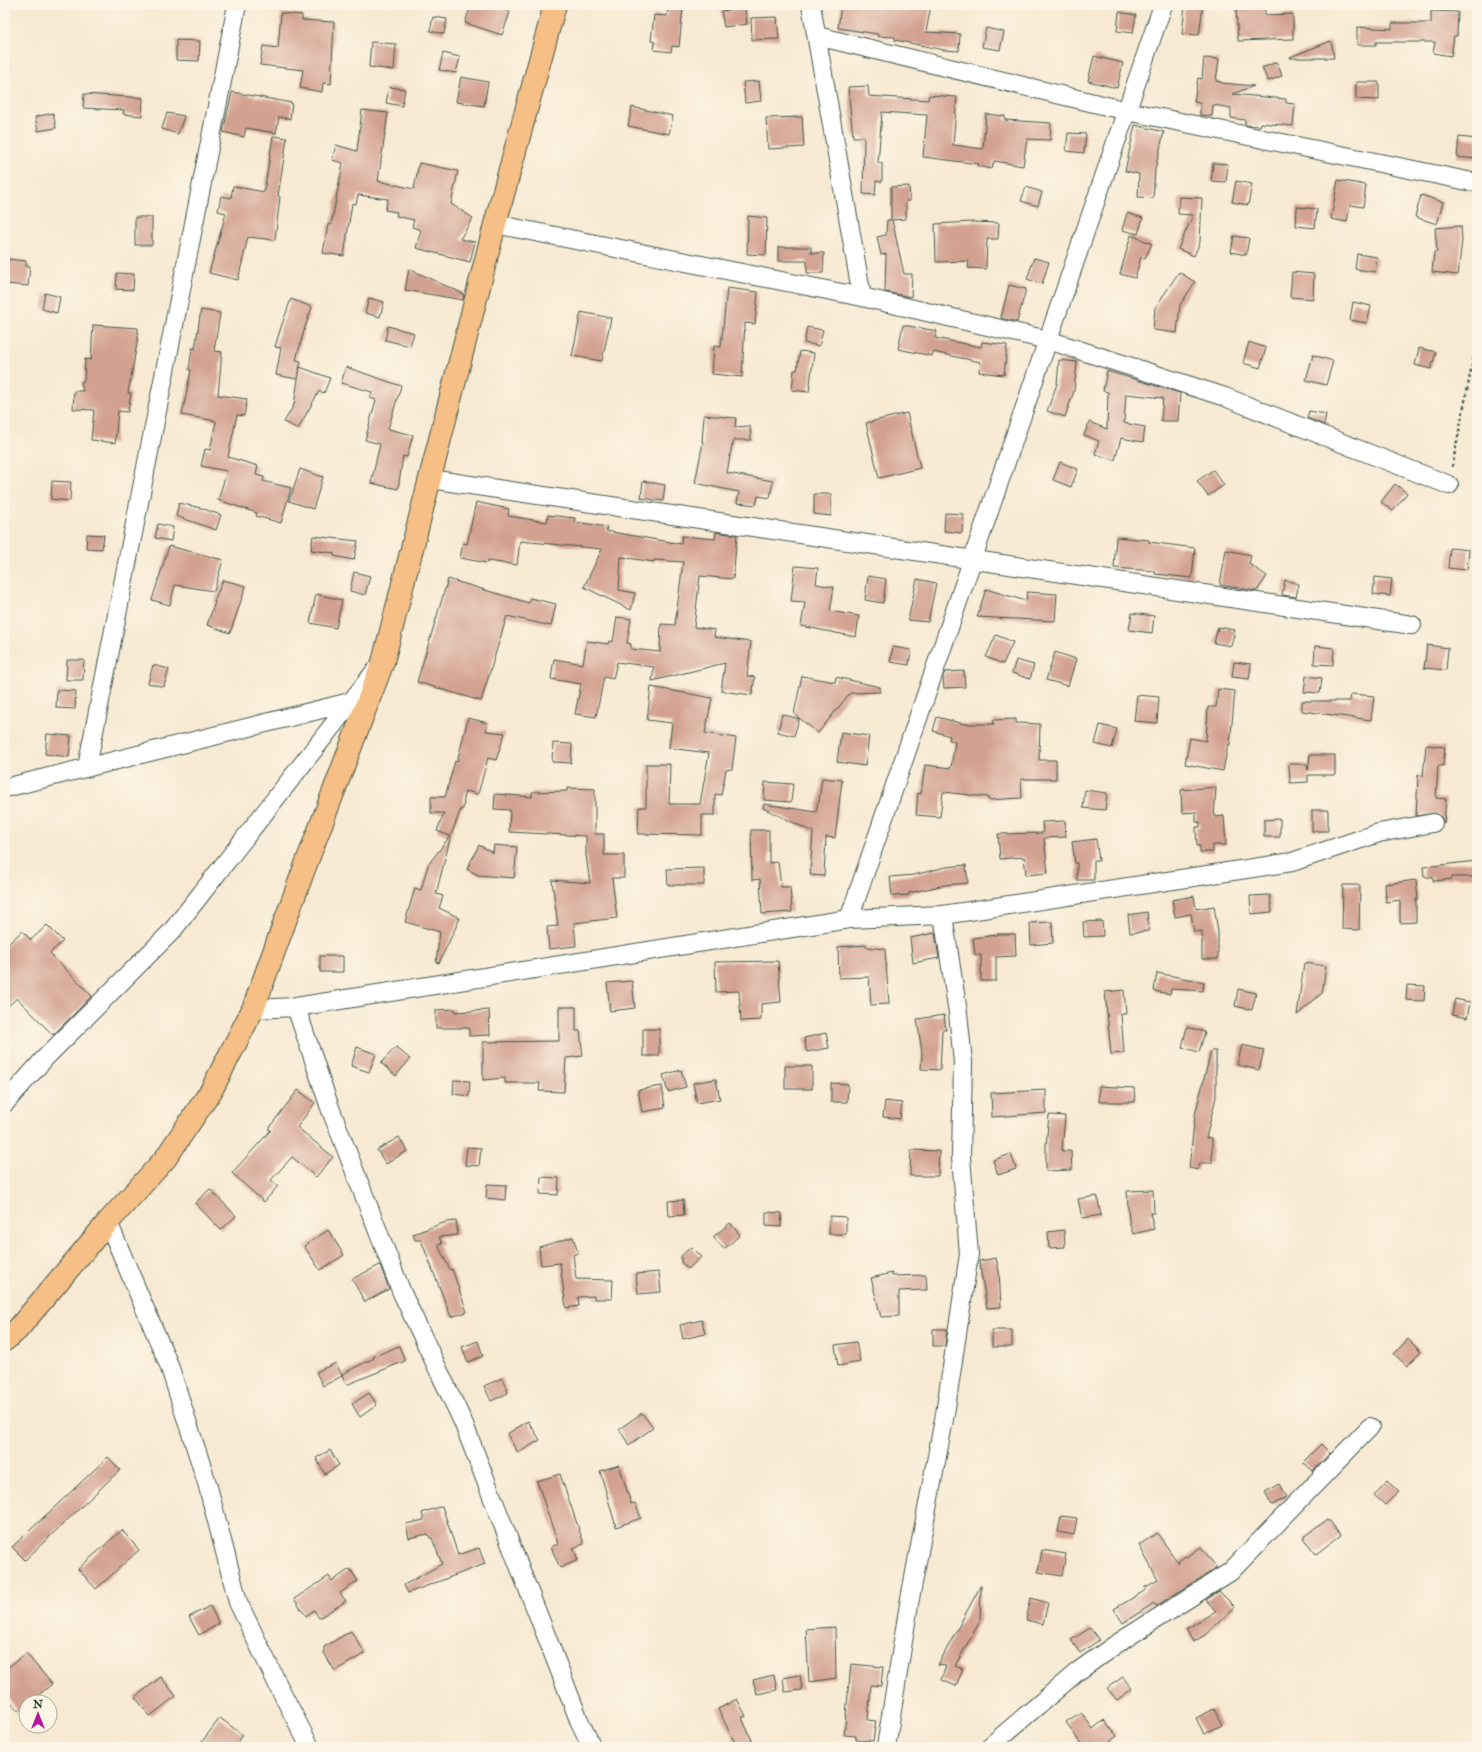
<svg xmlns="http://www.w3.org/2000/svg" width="1482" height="1752" font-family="'IM FELL Double Pica',serif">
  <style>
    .building { fill: #d3a191 }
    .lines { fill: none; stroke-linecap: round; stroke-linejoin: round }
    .minor-casing { stroke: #3f574c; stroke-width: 20 }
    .major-casing { stroke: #3f574c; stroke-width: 24 }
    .path { stroke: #3f574c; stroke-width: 2.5; stroke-dasharray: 3 3; stroke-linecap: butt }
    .minor { stroke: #fff; stroke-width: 18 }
    .major { stroke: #f5bf86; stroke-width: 22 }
  </style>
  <rect width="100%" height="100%" fill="#fcf5e5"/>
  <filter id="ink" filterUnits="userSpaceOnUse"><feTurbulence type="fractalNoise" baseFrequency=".025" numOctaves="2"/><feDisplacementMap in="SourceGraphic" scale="8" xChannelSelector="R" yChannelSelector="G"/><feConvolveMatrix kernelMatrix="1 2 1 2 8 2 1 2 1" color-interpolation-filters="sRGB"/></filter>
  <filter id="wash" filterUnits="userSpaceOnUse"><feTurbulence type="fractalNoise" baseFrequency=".012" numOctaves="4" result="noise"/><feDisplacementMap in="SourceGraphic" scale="16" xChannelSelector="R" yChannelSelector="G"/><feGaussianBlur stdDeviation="0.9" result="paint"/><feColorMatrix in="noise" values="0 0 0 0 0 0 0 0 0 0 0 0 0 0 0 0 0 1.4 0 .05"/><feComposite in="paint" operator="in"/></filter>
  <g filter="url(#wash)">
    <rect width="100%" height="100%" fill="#f7e9d2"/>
    <g id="blocks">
      <!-- building -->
      <path class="building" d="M471,5H488L510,12L502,35L465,23Z
        M841,5H931L926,32L960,34L959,51L944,50L895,40V37L877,36L878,34L838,28Z
        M1185,5H1203L1199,35L1182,34Z
        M668,6L683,7L679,47L672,46L671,52L654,50L655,42L651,41L654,15L667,16Z
        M1265,7V15L1293,14V39L1238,41L1236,8Z
        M745,8L747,24L724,27L721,11Z
        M1431,11L1458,12L1457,36H1454L1451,56L1433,53L1435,42H1376V45H1357V27L1392,29V23H1431Z
        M1119,12L1136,15L1133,33L1117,31Z
        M281,13L302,15V20L334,22L331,84L323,83L322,92L300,88L303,70L260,65L263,46L278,48Z
        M433,17L447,19L444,34L430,31Z
        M777,17L779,39L752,40L751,18Z
        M986,28L1004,32L1000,50L982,47Z
        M176,40L200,41L199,61L176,60Z
        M1331,41L1334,58H1290V57Z
        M371,42L396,44L394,70L369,67Z
        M443,53L460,57L456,73L439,70Z
        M1094,56L1123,63L1117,88L1088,81Z
        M1204,58L1219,59L1216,81L1221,82V83L1254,86L1232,94L1286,99V103L1295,104L1293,126L1261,123L1260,126L1245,125V120L1231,118V108L1213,105L1212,116L1200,115V103L1194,102L1198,78L1202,79Z
        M1277,62L1282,76L1268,81L1262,68Z
        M461,77L488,82L484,106L456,102Z
        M759,81L761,101L745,103L743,82Z
        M1356,82H1379V100L1356,99Z
        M868,86L869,96L928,100L929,95L957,97L953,145L983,149L986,114L1005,116V120L1051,123L1050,140L1027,139L1023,166L994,161L992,169L978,166L979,164L923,157L927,115L882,112L878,163H882V182L876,181L875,195L863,194L864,137H853L848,87Z
        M389,87L405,89L402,106L386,103Z
        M232,92L292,103L290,119L279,117L276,133L246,128L244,137L223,132Z
        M84,94L143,98L142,116L123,114L124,110L83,108Z
        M632,107L673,116L669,134L628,126Z
        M362,110L388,113L378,181L414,189L419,163L458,171L451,204L473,218L460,239L475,242L470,262L416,248L421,230L412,227L414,220L396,216L397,212L385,210L388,199L358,195L356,204L352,203L344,256L323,253L328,224L331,225L343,163L332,160L336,145L357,151Z
        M53,113L56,128L38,131L35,117Z
        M167,113L184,116L178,134L162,129Z
        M802,117L804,147L768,149L766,118Z
        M1135,125L1164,132L1155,170L1153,198L1138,197L1139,174L1125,171Z
        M1068,133L1086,134L1084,153L1066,151Z
        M273,136L287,138L278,196L280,197L275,240L248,237L238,280L209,273L226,213L218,211L221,196L231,198L233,186L264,192Z
        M1459,137L1477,139V159L1457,157Z
        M1213,163L1228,164L1226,182L1211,181Z
        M1338,180L1366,185L1363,207L1350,205L1347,222L1331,219Z
        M1236,181L1252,184L1248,205L1232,202Z
        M909,186L910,201H906V219L892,220L904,274H912L911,297L885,292L886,254L881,255L877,237L886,235L887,220H891V187Z
        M1026,187L1042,192L1038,206L1021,201Z
        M1421,195L1443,202L1437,224L1415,217Z
        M1179,197L1202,198L1200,242L1194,256L1178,249L1193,215L1178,214Z
        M1297,207L1317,209L1315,228L1296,226Z
        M1127,213L1143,218L1138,234L1122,230Z
        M748,216L767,218L766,255L747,254Z
        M135,217H152V245H135Z
        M972,222L999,223L998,239H987L986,269L968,268L969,261L936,262L935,224Z
        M1461,226L1462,240L1458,275L1432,272L1434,252H1437L1435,228Z
        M1131,235L1152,244L1145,258L1141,257L1135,278L1120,274Z
        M1234,236L1249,238L1246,255L1231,252Z
        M778,247H811V253H824L823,273H807V261H778Z
        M1357,254L1377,257L1375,272L1355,269Z
        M1034,258L1049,262L1042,284L1027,279Z
        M8,259L26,261V266H30L28,286L6,284Z
        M409,269L464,294L463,300L405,290Z
        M1179,272L1195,282L1180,305L1177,333L1153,330L1155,308Z
        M1292,272L1314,274L1313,299L1290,297Z
        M117,273L134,274L133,290L116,289Z
        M1009,285L1026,289L1017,322L1001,318Z
        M727,288L758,292L755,324L745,323L742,377L712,374L714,346L721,347Z
        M45,293L60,297L57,313L42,309Z
        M369,298L384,302L380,317L365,313Z
        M291,299L312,307L305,327L296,360L301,361L297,379L276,375L281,348L275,347L281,327Z
        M1353,302L1371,306L1367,323L1350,320Z
        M201,310L220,313L214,351L222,352L218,395L247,399L244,416L237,415L228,457L258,466L256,475L264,477L263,481L291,488L281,523L256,516L257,513L218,500L227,471L201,466L205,449L210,450L216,421L182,415L191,370H189L192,348L195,349Z
        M581,312L611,318L602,361L572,356Z
        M93,325L138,328V338L128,393H131L128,412L118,411L115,443L91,440L94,410L73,409L74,391H83L81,382L84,381L85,359L91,360Z
        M903,325L937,331L935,338L981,347L982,342L1007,345L1004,375L979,372L980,362L933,352L932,356L898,349Z
        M388,326L414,333L410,346L385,340Z
        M807,327L823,330L819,346L804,343Z
        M1249,342L1266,348L1260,368L1243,363Z
        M1419,348L1436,352L1431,369L1415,365Z
        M800,351L814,353L809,392L792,390L794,370H797Z
        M1313,355L1333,361L1326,385L1306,380Z
        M1059,360L1077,362L1074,391L1065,417L1047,411L1057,384Z
        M300,367L330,378L324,393L319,391L298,429L284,422L294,405Z
        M346,367L401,386L388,429L413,435L407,457L403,456L398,489L371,483L380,444L365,440L376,400L370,398L372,392L341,383Z
        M1107,371L1180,393L1178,421H1161L1163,398L1126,394L1124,423L1145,427L1143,442L1121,438L1115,460L1095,454L1099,441L1084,435L1089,422L1107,429L1108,392L1103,391Z
        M1309,411L1326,414L1324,425L1307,418Z
        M907,413L920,468L879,478L866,423Z
        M704,415L736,418L735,427L750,426L751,440H734L733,445H732L727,473L773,481L770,498L758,496L756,505L737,503L739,492L695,483L703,442H702Z
        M1060,462L1078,469L1071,487L1053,480Z
        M300,469L323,477L313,509L289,501Z
        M1213,470L1224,485L1208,496L1197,481Z
        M52,481L71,482L70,501L51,499Z
        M643,481L665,485L663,501L641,498Z
        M1395,484L1407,493L1393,511L1381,502Z
        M814,494H831V516L814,514Z
        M476,502L509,509L508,516L547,522L548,515L575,518V522L607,527L606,531L681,544L682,536L715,539L716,532L737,535L733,579L700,576L694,627L715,630L714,637L751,642L747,676L755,677L752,695L721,691L725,663L652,681L654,667L617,662L613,679L604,677L596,717L575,714L581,684L551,679L554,659L583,664L587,641L608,644L609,641L613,642L617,617L631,619L627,643L631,644V649L660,652L661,624L675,625L683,562L654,560V562L621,557L619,590L635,593L631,610L584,587L602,549L520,541L517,565L488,561L487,563L460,558L463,543L467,544Z
        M179,503L201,508L221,515L216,530L176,516Z
        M945,513L963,514L962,533L944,531Z
        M158,524L173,527L171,541L155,538Z
        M87,534L104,535L102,549L86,548Z
        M313,536L358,541L354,560L334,556V553L311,550Z
        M1116,537L1149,540V542L1195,548L1192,578L1155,574V571L1114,568Z
        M169,546L223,560L214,591L175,585L170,605L152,600Z
        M1450,548L1469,550L1467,570L1448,568Z
        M1226,550L1251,555L1249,564L1267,576L1257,591L1220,585Z
        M795,566L818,568L816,584L834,587L830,611L859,616L856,637L801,626L805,602L791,601Z
        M354,572L370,576L365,595L350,591Z
        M868,576L886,579L883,603L865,600Z
        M1375,577L1392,579L1390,596L1373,594Z
        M448,579L529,603L530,598L556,604L551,626L507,616L481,701L417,682Z
        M917,579L936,583L928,622L908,620Z
        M223,580L246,586L230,633L207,625L215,602L214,601Z
        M1285,580L1299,584L1296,597L1282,595Z
        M986,589L1026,601L1027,592L1057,594L1055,621L977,617Z
        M316,594L342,600L336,628L310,623Z
        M1132,613L1154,616L1152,633L1129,630Z
        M1218,627L1235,630L1231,646L1214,643Z
        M996,635L1013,642L1003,664L986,657Z
        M1427,645L1448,648L1446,670L1424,668Z
        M1315,646L1334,648L1333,665L1314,664Z
        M893,647L911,650L909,665L890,662Z
        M1055,652L1076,659L1068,686L1046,680Z
        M67,660H84L83,680H66Z
        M1016,660L1034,665L1030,679L1012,673Z
        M1234,662L1251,664L1249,679L1232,677Z
        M153,665L169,669L164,687L148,683Z
        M964,671L965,687L944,688L943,676L945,672Z
        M802,676L835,682L836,677L880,687V692L850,693L818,733L794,714Z
        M1306,676L1322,678L1320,693L1304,692Z
        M651,687L712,698L705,733L736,738L732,769L726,770L721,795L715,794V815H702V835L638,834L639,807H646V764H670L669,804H700L709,753L669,748L672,723L647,720Z
        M1218,689L1235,691L1230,745H1228L1223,771L1185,764L1190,738L1206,741L1208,707H1216Z
        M57,690L76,691L75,709L56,708Z
        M1351,694L1374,696L1371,720L1302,711V701H1350Z
        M1137,695L1159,697L1157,723L1134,721Z
        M782,714L799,719L794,736L778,732Z
        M937,717L964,724H994L993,720L1016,719V723L1040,724L1039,760H1056V779H1021L1022,798L988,800V797L943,792L940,817L916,815L918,793L921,794L925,765L951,768L955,741L949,740L950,736L933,731Z
        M468,718L488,723L486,731L505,733L496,760L488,758L478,794L465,791L463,809H461L451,835L436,894L443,896L439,908L460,918L439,963L436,962L440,932L405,922L415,888L421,890L428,865L450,836L437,831L444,813H431V797H445L455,761L457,762Z
        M1100,725L1117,729L1112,748L1095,744Z
        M841,732L869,736L865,766L837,762Z
        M47,734L71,736L69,757L45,754Z
        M553,743L572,744L571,763L552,762Z
        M1426,745L1445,747L1443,766H1438L1436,798L1446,799L1444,823L1441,817L1436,813L1416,816L1418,775L1423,776Z
        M1310,755H1335V775H1308V782L1290,783L1289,764H1307L1308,770Z
        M822,778L842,780L835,838L826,837L824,876L810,875L813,832L763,808L764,804L816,812L818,802H819Z
        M765,782L793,784L791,802L764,800Z
        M1216,787L1214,817L1224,816L1226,845H1213V852H1200V846H1197L1196,827H1200V822H1196V812L1182,813L1181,790Z
        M567,788L595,789V834H604V855H624V878H612L617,918L574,923L576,946L549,949L547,927L558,926L552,880L590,883L586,855V836L509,832L510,810L494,809L495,794L532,797V792L567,791Z
        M1085,790L1107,793L1105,810L1083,808Z
        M1312,810H1328V831H1312Z
        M1280,819V837H1264V820Z
        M1065,821L1066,837L1044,838L1048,873L1026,875L1024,857L1000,859L998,834L1043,833L1042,822Z
        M751,830H769V863L778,862L781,887H790L792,912L762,914L760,879L752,880Z
        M1096,839L1099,861H1094V880H1077V863H1075L1072,842Z
        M479,845L493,853L494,845L517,847L514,878L478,875L467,869Z
        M1477,861V877H1452V879L1433,881V877H1424L1423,867Z
        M966,865L968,883L945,885L909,893V895L892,896L890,877L914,875L946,867Z
        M704,868V885H668L667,869Z
        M1416,880L1418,899H1416V922L1400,923V900L1386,902L1385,884Z
        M1343,885H1360L1359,930L1342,929Z
        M1270,895L1272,912L1251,914L1250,896Z
        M1194,896L1196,909L1214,906L1218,932V959H1202V931L1194,932L1191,914L1175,917L1172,900Z
        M1147,912L1149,931L1130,933L1128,915Z
        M1102,921L1103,936L1084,937L1083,922Z
        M1052,922L1053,943L1031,945L1030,923Z
        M47,925L63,941L50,953L92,996L53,1035L17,998L5,1009V947L22,931L31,940Z
        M935,933L939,958L913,963L910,938Z
        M997,934H1015L1016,956L996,957V981H981V955H975L973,938L997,935Z
        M866,945V947L885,949L889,1004L871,1005L869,977L839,978L838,947Z
        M320,956H343V972H320Z
        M778,961L781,1002L761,1004V1020L741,1021L739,991L716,992L715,962Z
        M1304,963L1326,966L1322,993L1297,1015Z
        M1157,973L1204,982L1203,991L1171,989L1170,994L1154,991Z
        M632,981L635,1008L610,1011L607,983Z
        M1407,985L1425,986L1424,1001L1406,1000Z
        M1238,989L1256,993L1252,1010L1235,1006Z
        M1124,990L1126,1014H1121L1124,1053L1111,1054L1105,992Z
        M1455,999L1470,1002L1467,1018L1452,1015Z
        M559,1007H576V1031H580L583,1056L566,1058L564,1092L539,1091L540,1083H505V1078L483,1080V1042L559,1041Z
        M455,1009V1012L489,1010L490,1035L469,1036V1028H436V1010Z
        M944,1015L946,1030H942L940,1070L921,1069L922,1053L917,1019Z
        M1187,1027L1205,1032L1199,1052L1182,1047Z
        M643,1029H659V1056H643Z
        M826,1033L829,1048L807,1052L804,1038Z
        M1242,1045L1264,1050L1259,1070L1237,1065Z
        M357,1047L376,1054L369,1072L351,1066Z
        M396,1047L410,1059L396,1076L381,1063Z
        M1211,1051H1216V1097L1206,1138H1212V1163H1200L1198,1170L1189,1168L1195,1115Z
        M785,1066H812V1089H785Z
        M681,1070L686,1087L668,1092L663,1075Z
        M716,1079L720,1099L697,1103L693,1083Z
        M454,1080L470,1081L469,1096L453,1094Z
        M831,1083L848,1084L847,1102H831Z
        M662,1086L665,1108L642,1112L638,1090Z
        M1099,1086L1134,1088L1135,1102H1099Z
        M298,1090L315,1103L297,1127L333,1157L316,1177L292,1157L271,1180L278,1186L264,1202L232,1173L271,1130L268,1129Z
        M1046,1090V1113L992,1117L991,1093Z
        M885,1101L902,1103L900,1119L883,1117Z
        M1049,1115L1065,1116L1062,1151H1071L1072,1170L1046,1171V1145Z
        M399,1137L407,1151L386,1164L377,1150Z
        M467,1147L481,1148L479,1166L465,1165Z
        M911,1150L939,1151L938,1176H910Z
        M1011,1154L1016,1169L998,1175L993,1160Z
        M541,1177L559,1178L558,1195L540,1194Z
        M487,1184L506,1185L505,1200L486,1198Z
        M210,1189L236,1216L221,1230L195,1203Z
        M1153,1190L1154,1213H1150L1154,1229L1133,1234L1129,1221L1127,1191Z
        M1097,1196L1101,1215L1082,1218L1078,1199Z
        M683,1200L684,1215L669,1216L668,1201Z
        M766,1212L782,1213L781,1227L766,1226Z
        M830,1216L846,1217V1234H829Z
        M456,1221L458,1235L439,1237L442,1244L438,1245L450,1270L452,1269L467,1312L451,1317L421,1240H415L413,1234L446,1222Z
        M730,1223L740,1235L724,1249L713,1237Z
        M328,1230L344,1255L320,1270L304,1246Z
        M1064,1230L1065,1247L1049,1248L1048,1232Z
        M573,1237L578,1253L573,1255L576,1279L613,1280L612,1299H594V1296L578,1297L579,1306L566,1308L560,1263L541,1265L539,1247Z
        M691,1247L701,1257L688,1269L681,1262V1256Z
        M996,1258L999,1271L1001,1307L987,1308L979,1261Z
        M380,1265L389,1289L365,1302L352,1279Z
        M659,1272L661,1292L638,1294L636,1274Z
        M892,1273V1276L926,1275L927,1290L899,1291V1316L881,1317L871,1278Z
        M702,1320L705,1334L683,1339L680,1325Z
        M933,1329H947L945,1346H933Z
        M992,1330H1012V1347H992Z
        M1408,1339L1421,1352L1407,1366L1394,1354Z
        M478,1341L483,1356L468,1362L462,1347Z
        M856,1342L860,1362L838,1366L835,1345Z
        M399,1346L405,1361L346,1385L342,1374L374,1358L373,1357Z
        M336,1363L342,1376L323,1386L316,1372Z
        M502,1378L508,1393L491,1401L484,1386Z
        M369,1393L377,1405L360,1417L352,1404Z
        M642,1413L653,1428L629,1445L619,1429Z
        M528,1421L540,1440L518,1453L507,1434Z
        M1321,1444L1330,1453L1313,1471L1303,1462Z
        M330,1450L339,1465L325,1474L316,1458Z
        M108,1457L120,1470L25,1560L12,1547Z
        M619,1465L631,1504L635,1503L641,1518L616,1527L600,1471Z
        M560,1474L584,1544L573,1548L578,1560L560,1568L551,1547L558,1544L537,1481Z
        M1388,1481L1399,1491L1385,1505L1374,1495Z
        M1280,1484L1287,1497L1272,1505L1265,1492Z
        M442,1506L458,1555L479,1548L485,1564L408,1593L404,1585L442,1564L432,1538H430L428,1534L409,1538L406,1524L424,1520L422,1513Z
        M1061,1516L1077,1518L1074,1535L1058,1532Z
        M1328,1519L1341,1535L1316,1554L1303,1538Z
        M122,1530L139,1550L96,1589L78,1569Z
        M1157,1533L1179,1564L1178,1562L1185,1556L1187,1557L1201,1547L1217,1568L1156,1606L1154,1603L1123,1623L1114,1609L1146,1590L1144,1588L1158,1580L1139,1545Z
        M1042,1550L1066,1554L1062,1576L1038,1572Z
        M350,1569L358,1581L340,1593L346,1601L319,1618L314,1610L306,1616L294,1599L329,1576L332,1581Z
        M981,1585L980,1621L955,1666L963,1669L956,1686L941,1680L946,1666L938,1665Z
        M1219,1591L1235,1607L1205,1635L1193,1642L1186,1629L1216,1611L1206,1600Z
        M1031,1598L1048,1603L1043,1624L1026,1620Z
        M210,1606L219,1624L199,1635L189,1617Z
        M835,1627L836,1678L809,1682L806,1629Z
        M1090,1628L1099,1640L1080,1653L1071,1640Z
        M351,1631L365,1653L335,1671L324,1653V1647Z
        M26,1653L52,1684L30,1702H26V1705L18,1711L5,1694V1670Z
        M851,1664L883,1667L881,1686L871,1685L868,1720L876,1721L873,1741L856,1740V1736L844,1735Z
        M774,1675L777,1690L757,1694L753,1680Z
        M800,1675L802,1690L785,1692L783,1678Z
        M161,1677L176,1696L150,1716L135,1697Z
        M1123,1677L1132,1689L1117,1700L1107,1688Z
        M737,1699L746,1716L742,1718L755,1747H737L718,1709Z
        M1214,1709L1222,1725L1204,1734L1196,1718Z
        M1081,1712L1093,1729L1104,1720L1117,1736L1103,1747H1083L1066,1722Z
        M220,1718L243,1735L234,1747H198Z"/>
    </g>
  </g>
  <g filter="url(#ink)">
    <use href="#blocks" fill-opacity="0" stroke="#3f574c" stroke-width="1"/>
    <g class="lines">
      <defs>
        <path id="minor" d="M811,5L862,297
          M817,36L1127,111L1477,183
          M495,224L862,297L1048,340L1225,397L1449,485
          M430,479L1412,625
          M87,767L237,5
          M5,788L350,702
          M849,919L1163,5
          M296,1007L849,919L943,915L1292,862L1379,833L1433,823
          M253,1009L296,1007L329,1105L402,1293L463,1422L579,1720L592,1747
          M5,1103L45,1058L172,931L376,670
          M108,1222L169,1365L207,1483L238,1602L278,1685L310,1747
          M886,1747L909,1604L945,1414L969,1254L961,1157L963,1062L958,1013L943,915
          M989,1747L1077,1672L1115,1645L1230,1572L1370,1427"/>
        <path id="major" d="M5,1340L17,1330L108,1222L165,1159L211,1091L253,1009L303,872L383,662L495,224L555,5"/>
      </defs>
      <!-- minor casing -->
      <use href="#minor" class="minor-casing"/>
      <!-- major casing -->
      <use href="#major" class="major-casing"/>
      <!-- path -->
      <path class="path" d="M1452,467L1477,340"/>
      <!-- minor -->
      <use href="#minor" class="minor"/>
      <!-- major -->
      <use href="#major" class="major"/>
    </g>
  </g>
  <!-- margin -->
  <rect width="1482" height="1752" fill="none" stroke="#fcf5e5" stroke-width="20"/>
  <!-- north arrow -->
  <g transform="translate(38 1714)"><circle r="19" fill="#fcf5e5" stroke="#a4ab9e"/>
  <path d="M0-3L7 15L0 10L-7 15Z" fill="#b5179e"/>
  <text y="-6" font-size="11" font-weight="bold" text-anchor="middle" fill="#1f3d34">N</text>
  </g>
</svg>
